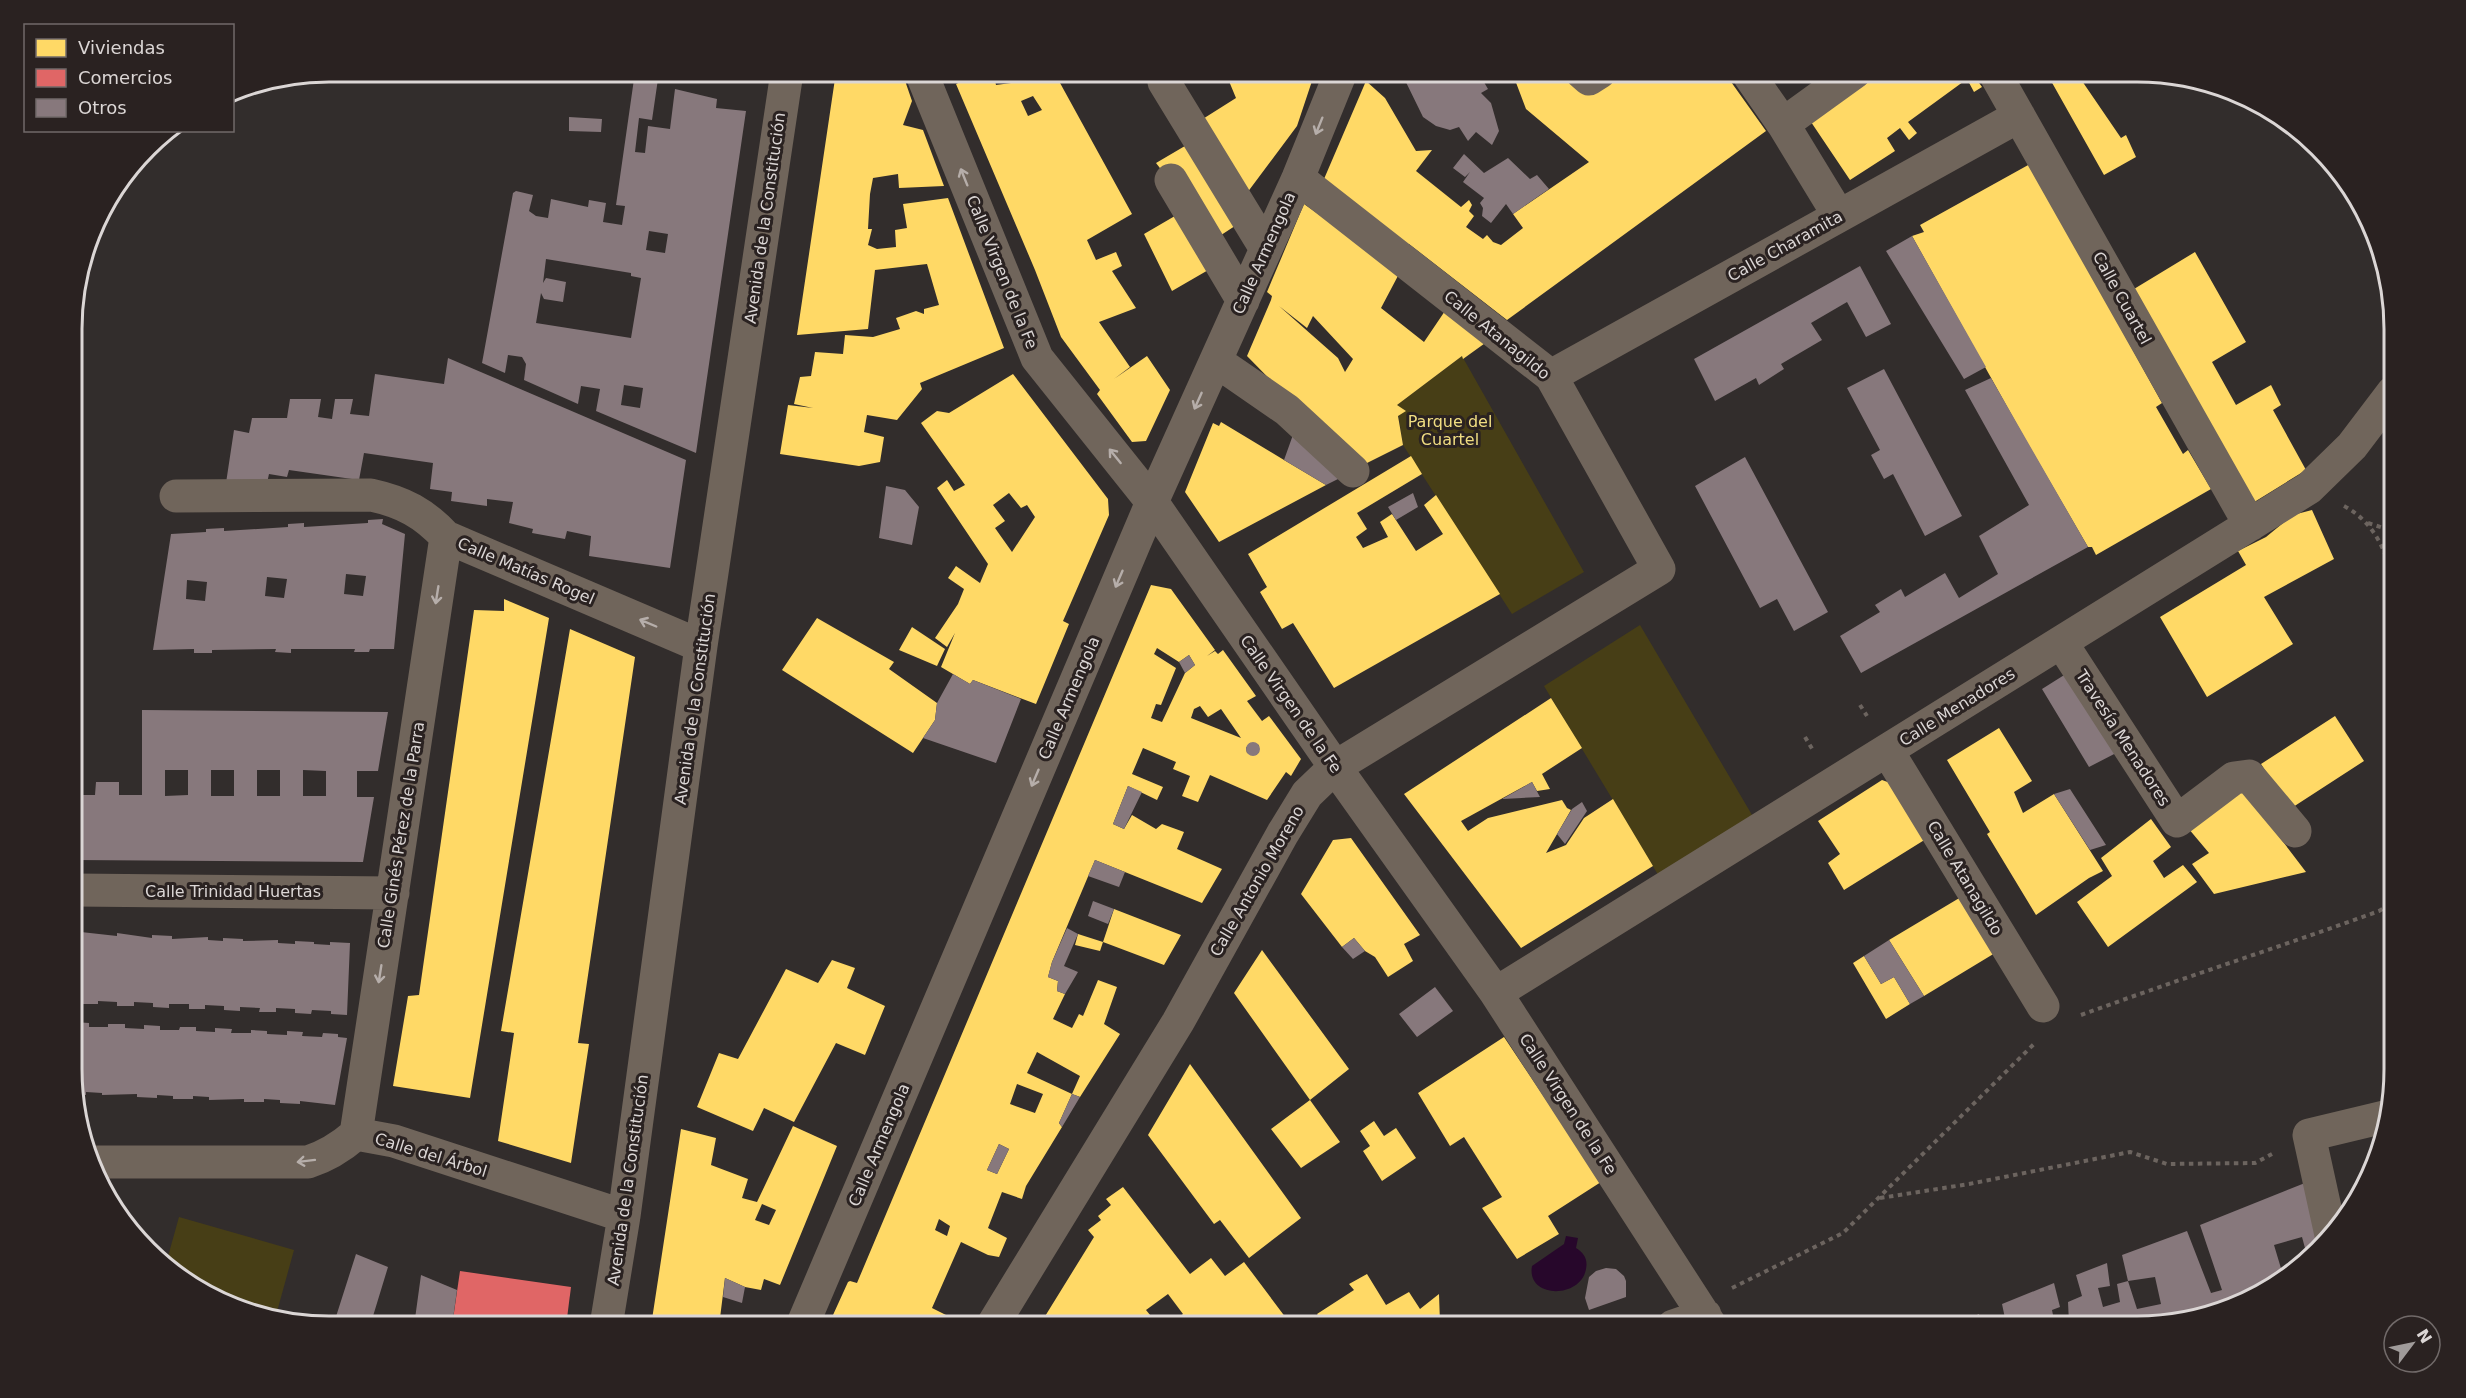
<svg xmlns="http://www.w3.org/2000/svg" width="2466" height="1398" font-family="'DejaVu Sans',sans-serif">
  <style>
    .green { fill: #473e16 }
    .water { fill: #27072b }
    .homes { fill: #ffd966; fill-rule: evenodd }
    .shops { fill: #e06666 }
    .building { fill: #87787c; fill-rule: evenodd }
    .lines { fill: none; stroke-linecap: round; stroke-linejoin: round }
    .path { stroke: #6c645f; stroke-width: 4; stroke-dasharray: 4.5 4.5; stroke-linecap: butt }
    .minor { stroke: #70655b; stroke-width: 33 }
    .oneway { stroke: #b6aeaa }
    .labels { text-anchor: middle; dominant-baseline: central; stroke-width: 6; stroke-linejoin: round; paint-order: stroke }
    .street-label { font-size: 16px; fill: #dbd6d5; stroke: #2a2221 }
    .park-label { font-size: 16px; fill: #f0dd82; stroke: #2a2221 }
    .rim { fill: none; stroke: #dbd6d5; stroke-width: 3 }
  </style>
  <rect width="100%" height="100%" fill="#322d2c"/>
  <!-- green -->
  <path class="green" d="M1462,356L1584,572L1512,614L1403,445L1397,405Z
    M1640,625L1755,820L1660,878L1544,686Z
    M179,1217L294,1250L275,1319L263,1317L201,1292L167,1260Z"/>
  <!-- water -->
  <path class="water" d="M1566,1236L1578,1238L1576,1248C1584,1253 1588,1259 1586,1269C1581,1299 1526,1299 1532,1266L1564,1244Z"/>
  <!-- homes -->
  <path class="homes" d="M836,72H902L912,101L903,125L923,130L944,186L899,188L898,174L873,178L870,194L868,229H872L868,245L877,249L896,247L895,230L907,228L903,204L948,198L1004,348L920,383L922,389L897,420L867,415L864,432L884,437L880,462L859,466L780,454L788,405L813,408L794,404L800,377L811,376L815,352L843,354L845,335L873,337L900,329L896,318L916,311L924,314V309L939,305L927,264L875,270L868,329L797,335Z
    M982,72H993L996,85L1011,83L1008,72H1054L1132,214L1087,240L1096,260L1116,252L1122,266L1112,271L1136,308L1099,322L1130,367L1114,379L1147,356L1170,390L1146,441L1132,442L1097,394L1100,390L1061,337L1035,270L956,84ZM1033,96L1042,110L1028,116L1021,101Z
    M1230,72H1315L1297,126L1244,197L1198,122L1236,98L1226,74Z
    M1512,72H1724L1766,131L1507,320L1409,244L1405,248L1324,179L1366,81L1385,98L1416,151L1432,150L1416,171L1461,207L1469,200L1472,205L1469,211L1474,216L1466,227L1483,239L1487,235L1493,242L1501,245L1523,228L1513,214L1589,162L1526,109Z
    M1883,72H1971L1982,87L1974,92L1967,79L1908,122L1917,133L1909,140L1900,128L1887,138L1895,151L1850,180L1811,122Z
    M2046,72H2091L2080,78L2121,138L2126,135L2136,157L2104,175Z
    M1190,143L1238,224L1215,239L1156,163Z
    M2030,164L2162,403L2156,407L2183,454L2188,450L2211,489L2096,555L2092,547H2088L2024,437L1912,236L1924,232L1920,225Z
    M1304,204L1400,272L1381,308L1424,342L1447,308L1488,341L1463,359L1462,356L1397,405L1406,411L1398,416L1403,445L1357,468L1247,356L1271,300L1272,296L1267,292ZM1279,306L1307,328L1313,316L1353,359L1345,372L1338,358Z
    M1180,213L1210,269L1172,291L1144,234Z
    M2195,252L2246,342L2212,362L2236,405L2271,385L2281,405L2273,410L2306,470L2251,504L2134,289Z
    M1013,374L1108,499L1109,515L1063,621L1069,624L1036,704L973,680L970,684L941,667L955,633L947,647L935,638L958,604L964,589L948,578L956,566L980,583L988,564L937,488L947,480L954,491L965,485L921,423L937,411L949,413ZM1009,493L1021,508L1027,505L1035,517L1012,552L995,528L1005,521L993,505Z
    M1221,422L1284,460L1326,485L1219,542L1185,492L1213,423L1219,426Z
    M1411,456L1422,474L1357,513L1367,529L1356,537L1363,548L1388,537L1380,522L1392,514L1416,551L1443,534L1424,505L1436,495L1500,594L1334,688L1293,623L1282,629L1260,592L1267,587L1248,554Z
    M2312,510L2334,559L2264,597L2293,644L2207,697L2160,617L2246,565L2238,551L2266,537L2293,515Z
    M1151,585L1171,589L1215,650L1207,656L1215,651L1218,654L1223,650L1256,696L1247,701L1262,721L1269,716L1301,759L1291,776L1286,772L1267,800L1210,775L1198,802L1182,796L1190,776L1173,769L1176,762L1143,748L1132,774L1163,787L1157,800L1128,786L1113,824L1124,829L1132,815L1156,829L1162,824L1184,832L1177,849L1222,869L1202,903L1095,860L1052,962L1048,977L1058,981L1057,991L1065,994L1053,1019L1072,1028L1079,1014L1083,1016L1098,980L1117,987L1104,1024L1120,1034L1080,1097L1072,1094L1080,1076L1037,1052L1027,1073L1072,1094L1059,1123L1062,1127L1026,1186L1022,1199L1002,1192L988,1228L1007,1238L999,1257L988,1255L961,1242L932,1308L952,1318L946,1326H828L848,1282L850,1281L857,1283ZM1157,648L1179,662L1189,655L1195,665L1185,673L1162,722L1151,718L1156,704L1161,705L1176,668L1154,654ZM1200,706L1208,717L1221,709L1241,738L1191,718L1194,709ZM1250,743L1259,745V752L1256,755L1247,753L1246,748ZM1017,1084L1043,1094L1035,1113L1010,1104ZM999,1144L1009,1149L997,1174L987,1170ZM939,1219L950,1226L947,1236L935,1230Z
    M504,599L549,618L470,1098L393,1086L408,996L419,995L474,610L504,611Z
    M817,618L894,662L889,669L937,703L935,720L913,753L782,670Z
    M912,627L945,649L937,666L899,650Z
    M570,629L635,657L578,1043L589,1044L571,1163L498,1141L514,1033L501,1031Z
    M1551,698L1582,748L1542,774L1550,789L1537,791L1532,782L1461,821L1468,831L1488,818L1562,800L1567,808L1571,810L1546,853L1566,845L1584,818L1613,799L1653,866L1521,948L1404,794Z
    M2335,716L2364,761L2290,809L2261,764Z
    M1999,728L2032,781L2014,792L2023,813L2054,794L2103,871L2089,878L2036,915L1987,834L1990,832L1947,760Z
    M1882,780L1896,785L1926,839L1844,890L1828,863L1840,854L1818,821Z
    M2239,784L2306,872L2214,894L2192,864L2209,853L2188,828Z
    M2151,819L2171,847L2153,861L2164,878L2183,865L2197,882L2108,947L2077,902L2112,876L2101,858Z
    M1351,838L1420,935L1404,944L1413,961L1388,977L1375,957L1365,951L1354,938L1342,947L1301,894L1333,840Z
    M1961,897L1995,953L1924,996L1889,940Z
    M1114,909L1181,935L1164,965L1103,942L1100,951L1075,945L1078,934L1103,942Z
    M1262,950L1349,1069L1310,1100L1234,993Z
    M1864,956L1881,984L1894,977L1910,1004L1886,1019L1853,963Z
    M832,960L855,968L847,988L885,1006L865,1055L836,1043L794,1122L764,1108L753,1131L697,1107L719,1053L738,1059L786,969L818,983Z
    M1504,1037L1601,1182L1548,1216L1559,1234L1517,1259L1482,1208L1502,1197L1464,1137L1450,1146L1418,1093Z
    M1190,1064L1301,1218L1249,1258L1220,1220L1214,1224L1148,1135Z
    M1310,1100L1340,1142L1301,1168L1271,1129Z
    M1374,1121L1384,1136L1396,1128L1416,1158L1382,1181L1363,1151L1370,1146L1360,1131Z
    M793,1126L837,1146L780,1285L764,1279L761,1290L745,1287L725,1278L719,1326H651L681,1129L716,1138L711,1165L748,1179L742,1198L757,1202ZM762,1204L776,1210L769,1225L755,1220Z
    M1123,1187L1190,1274L1211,1258L1225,1276L1244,1262L1292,1326H1168L1183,1314L1168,1294L1146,1310L1159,1326H1039L1094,1237L1088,1230L1101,1220L1098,1216L1111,1205L1106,1199Z
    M1367,1274L1386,1305L1409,1292L1420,1309L1439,1294L1440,1323L1436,1326H1325L1317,1314L1354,1290L1349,1284Z"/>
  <!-- shops -->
  <path class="shops" d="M460,1271L571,1287L566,1326H452Z"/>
  <!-- building -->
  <path class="building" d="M635,72H659L652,120L639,118L635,152L645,153L648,126L670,129L675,89L717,99L716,108L746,111L696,453L596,411L600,389L581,386L578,404L524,380L526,364L522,357L508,355L505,373L482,363L513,193L516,191L533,195L529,211L536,216L548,218L551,199L588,207L589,200L606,203L603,222L622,225L625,206L616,205ZM649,231L668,234L665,253L646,250ZM546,259L631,273V276L641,278L631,338L536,323L541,293L544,299L563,302L566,282L546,278L543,283ZM624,385L643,388L640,408L621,405Z
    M701,72H726L725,81Z
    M1401,72H1478L1488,89L1481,93L1491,103L1499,131L1492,145L1476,132L1468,141L1459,127L1450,130L1436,126L1423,117Z
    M569,117L602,119L601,132L569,131Z
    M1464,154L1484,173L1508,158L1530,179L1537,175L1549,189L1513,214L1506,204L1491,223L1482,216L1483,208L1480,203L1484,198L1463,182L1470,172L1465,177L1453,168Z
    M1912,236L1986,367L1964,379L1886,251Z
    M1860,266L1891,324L1866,337L1847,302L1811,323L1822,340L1781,364L1784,369L1759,385L1756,378L1715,401L1694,359Z
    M448,358L686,460L670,568L589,556L591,536L567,531L565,539L532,533L533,529L509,523L513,502L487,499V506L451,501L452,492L430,489L433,463L364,453L359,480L289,470L287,477L269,474L267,483H226L234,430L249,433L252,418H287L290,399H321L318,417L332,419L335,399H353L350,414L369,416L375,374L444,384Z
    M1884,369L1962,516L1925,536L1893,474L1884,479L1871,455L1880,450L1847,388Z
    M1991,378L2088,547L1861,673L1840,636L1880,612L1875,605L1901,589L1905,597L1945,573L1959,598L1998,574L1979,536L2029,505L1965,390Z
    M1294,432L1346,475L1326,485L1284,460Z
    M1745,457L1828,612L1794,631L1777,599L1760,608L1695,486Z
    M886,486L905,490L919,507L912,545L879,538Z
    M1413,493L1418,507L1396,520L1388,507Z
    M383,519L382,524L405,534L394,649H370L369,652H354L355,649H291V653L275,652L276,649L212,650V653H194V649L153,650L171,534L206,532V529L224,528V531L288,527V524L304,523V527L368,523V520ZM346,574L366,576L363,596L344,594ZM267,577L287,579L284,598L265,596ZM187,580L207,582L205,601L186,599Z
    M1189,655L1195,665L1185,673L1179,662Z
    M2069,672L2120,751L2089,767L2042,689Z
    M953,674L970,684L973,680L1021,699L996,763L923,738L935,720L937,703Z
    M142,710L388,712L378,771H357V797H374L363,862L74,860V795H95L96,782H119V795H142ZM165,770H188V795L165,796ZM211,770H234V796H211ZM257,770H280V796H257ZM303,770L326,771V796H303Z
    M1246 749a7 7 0 1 1 14 0a7 7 0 1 1-14 0Z
    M1532,782L1540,797L1502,799Z
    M1128,786L1142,792L1124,829L1113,824Z
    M2070,789L2106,845L2090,850L2054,794Z
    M1582,802L1587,811L1565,844L1557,834L1572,809Z
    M1095,860L1125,872L1119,887L1088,876Z
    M1093,901L1114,909L1108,924L1088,916Z
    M1067,928L1078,934L1064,966L1078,972L1065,994L1057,991L1058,981L1048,977L1052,962Z
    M81,932L117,936V933L152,938V935L172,936V939L208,937V940L223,941V938L243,939V941L278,940V943L295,944V941L314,942V944L330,945V942L350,943L347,1015L331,1014V1011L312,1010L311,1014L295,1013V1009L276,1008V1012H259L260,1008L240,1007V1011L224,1010V1006L205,1005V1009H189V1004H169V1008L153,1007V1003L134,1002V1006H117V1002L98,1001V1004H82V1000H74V934H81Z
    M1354,938L1365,951L1353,959L1342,947Z
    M1889,940L1924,996L1910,1004L1894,977L1881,984L1864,956Z
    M1435,987L1453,1011L1417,1037L1399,1014Z
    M74,1022L89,1023V1027H108V1024H125V1028L144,1029V1025L160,1026V1030H179L180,1027H196V1031L215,1032V1028L232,1029L231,1033H251V1030L267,1031V1034L287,1035V1031L303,1032L302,1036L322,1037L323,1033L338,1034V1037L347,1038L335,1105L300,1101V1104L280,1103V1100L264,1099V1102H244V1099L209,1100V1097L193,1096V1099H173V1096L157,1095V1098L137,1097V1094L102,1095V1093L86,1092V1095L74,1094Z
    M1072,1094L1080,1097L1062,1127L1059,1123Z
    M999,1144L1009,1149L997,1174L987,1170Z
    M2310,1181L2327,1240L2319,1250L2308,1259L2302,1237L2274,1245L2283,1275L2289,1273L2266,1291L2153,1325H2063L2069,1323L2068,1302L2082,1296L2076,1275L2107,1263L2110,1286L2098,1288L2103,1307L2120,1302L2117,1284L2128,1281L2122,1255L2187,1231L2211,1293L2222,1290L2200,1225ZM2155,1277L2161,1304L2137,1309L2128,1281Z
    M356,1254L388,1267L370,1326H333Z
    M1606,1268L1616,1269L1624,1276L1626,1281V1297L1589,1310L1585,1298L1589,1277L1596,1271Z
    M421,1275L457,1290L452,1326H414Z
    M725,1278L745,1287L742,1303L723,1297Z
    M2054,1283L2060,1307L2052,1310L2055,1325L2000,1326L2006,1323L2002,1304Z
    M1979,1314L1982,1326H1957V1324Z"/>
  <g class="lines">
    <!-- path -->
    <path class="path" d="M2344,506C2374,522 2387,551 2393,583
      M2368,523L2393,531
      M1860,705L1867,716
      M1805,737L1814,752
      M2081,1015C2179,979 2280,947 2379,911L2393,903
      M1880,1198L1969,1184L2130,1152L2167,1164L2255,1163L2272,1154
      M1732,1288L1843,1233L2035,1043"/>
    <!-- minor -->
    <path class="minor" d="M921,72L1037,358L1152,502L1335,767L1496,993L1711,1326
      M1581,72L1589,79L1600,72
      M1747,72L1783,124L1839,216
      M1994,72L2250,525
      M1164,82L1266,249
      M1783,124L1855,72
      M1171,180L1243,301
      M1216,361L1287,410L1353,471
      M1551,376L2019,116
      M176,496L371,495C403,502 424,513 446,537L701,646
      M2061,642L2177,821L2234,778L2249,776L2295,831
      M1887,750L2043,1006
      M74,890L393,893
      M1496,993L2309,488L2352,446L2393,392
      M356,1134L446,537
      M356,1134L394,1141L624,1216
      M97,1162H308C327,1156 341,1147 356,1134
      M2331,1235L2309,1135L2384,1117
      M606,1326L624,1216L701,646L787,72
      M802,1326L1152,502L1298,178L1341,72
      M992,1326L1178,1022L1283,833L1307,794L1335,767L1659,569L1551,376L1298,178
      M1673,1326L1705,1315"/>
  </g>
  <!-- one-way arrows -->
  <defs><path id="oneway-shaft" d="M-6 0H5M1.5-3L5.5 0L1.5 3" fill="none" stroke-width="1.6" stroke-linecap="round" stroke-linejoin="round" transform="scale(1.5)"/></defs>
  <g class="oneway">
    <use href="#oneway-shaft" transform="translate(1319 126) rotate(112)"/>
    <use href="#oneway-shaft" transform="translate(964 177) rotate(-112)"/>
    <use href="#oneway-shaft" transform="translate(1198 401) rotate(114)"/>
    <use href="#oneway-shaft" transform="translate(1115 456) rotate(-129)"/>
    <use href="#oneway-shaft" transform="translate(1119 579) rotate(113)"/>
    <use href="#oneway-shaft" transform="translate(437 595) rotate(99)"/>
    <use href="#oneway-shaft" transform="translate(648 623) rotate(-157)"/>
    <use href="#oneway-shaft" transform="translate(1035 778) rotate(113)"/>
    <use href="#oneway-shaft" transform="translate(380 974) rotate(99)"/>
    <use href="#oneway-shaft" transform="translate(306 1161) rotate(173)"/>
  </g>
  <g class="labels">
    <!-- street labels -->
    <g class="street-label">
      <text transform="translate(765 218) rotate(-82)">Avenida de la Constitución</text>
      <text transform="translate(1785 246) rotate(-29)">Calle Charamita</text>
      <text transform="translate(1264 253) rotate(-66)">Calle Armengola</text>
      <text transform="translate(1002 272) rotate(68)">Calle Virgen de la Fe</text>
      <text transform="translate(2122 298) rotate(61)">Calle Cuartel</text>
      <text transform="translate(1497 335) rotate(39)">Calle Atanagildo</text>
      <text transform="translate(526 571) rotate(23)">Calle Matías Rogel</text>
      <text transform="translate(1069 698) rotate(-67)">Calle Armengola</text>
      <text transform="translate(695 699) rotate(-82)">Avenida de la Constitución</text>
      <text transform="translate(1291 704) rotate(55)">Calle Virgen de la Fe</text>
      <text transform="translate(1957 707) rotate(-32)">Calle Menadores</text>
      <text transform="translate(2123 738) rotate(57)">Travesía Menadores</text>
      <text transform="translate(401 835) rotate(-81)">Calle Ginés Pérez de la Parra</text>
      <text transform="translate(1965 878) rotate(59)">Calle Atanagildo</text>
      <text transform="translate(1257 881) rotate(-60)">Calle Antonio Moreno</text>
      <text x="233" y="891">Calle Trinidad Huertas</text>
      <text transform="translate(1568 1104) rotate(57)">Calle Virgen de la Fe</text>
      <text transform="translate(879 1145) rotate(-67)">Calle Armengola</text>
      <text transform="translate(431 1155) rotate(17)">Calle del Árbol</text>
      <text transform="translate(628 1180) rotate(-82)">Avenida de la Constitución</text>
    </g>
    <!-- park labels -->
    <g class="park-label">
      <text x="1450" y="421">Parque del<tspan x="1450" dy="18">Cuartel</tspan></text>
    </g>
  </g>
  <!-- crop -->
  <path d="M0 0H2466V1398H0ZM329 82H2137A247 247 0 0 1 2384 329V1069A247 247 0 0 1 2137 1316H329A247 247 0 0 1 82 1069V329A247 247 0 0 1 329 82Z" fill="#2a2221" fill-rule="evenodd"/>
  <path class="rim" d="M329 82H2137A247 247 0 0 1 2384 329V1069A247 247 0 0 1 2137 1316H329A247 247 0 0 1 82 1069V329A247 247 0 0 1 329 82Z"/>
  <!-- legend -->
  <rect x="24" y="24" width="210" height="108" fill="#2a2221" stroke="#716a69" stroke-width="1.5"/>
  <rect x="36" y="39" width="30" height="18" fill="#ffd966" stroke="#716a69" stroke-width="1.5"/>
  <text x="78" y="54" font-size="18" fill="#dbd6d5">Viviendas</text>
  <rect x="36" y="69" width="30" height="18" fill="#e06666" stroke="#716a69" stroke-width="1.5"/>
  <text x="78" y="84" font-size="18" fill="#dbd6d5">Comercios</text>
  <rect x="36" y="99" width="30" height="18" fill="#87787c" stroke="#716a69" stroke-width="1.5"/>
  <text x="78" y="114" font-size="18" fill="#dbd6d5">Otros</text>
  <!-- north arrow -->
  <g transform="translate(2412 1344) rotate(58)"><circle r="28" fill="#2a2221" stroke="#716a69" stroke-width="1.5"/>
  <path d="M0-4.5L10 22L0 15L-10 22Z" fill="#a09b9a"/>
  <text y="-9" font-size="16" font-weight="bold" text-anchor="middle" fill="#dbd6d5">N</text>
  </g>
</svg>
